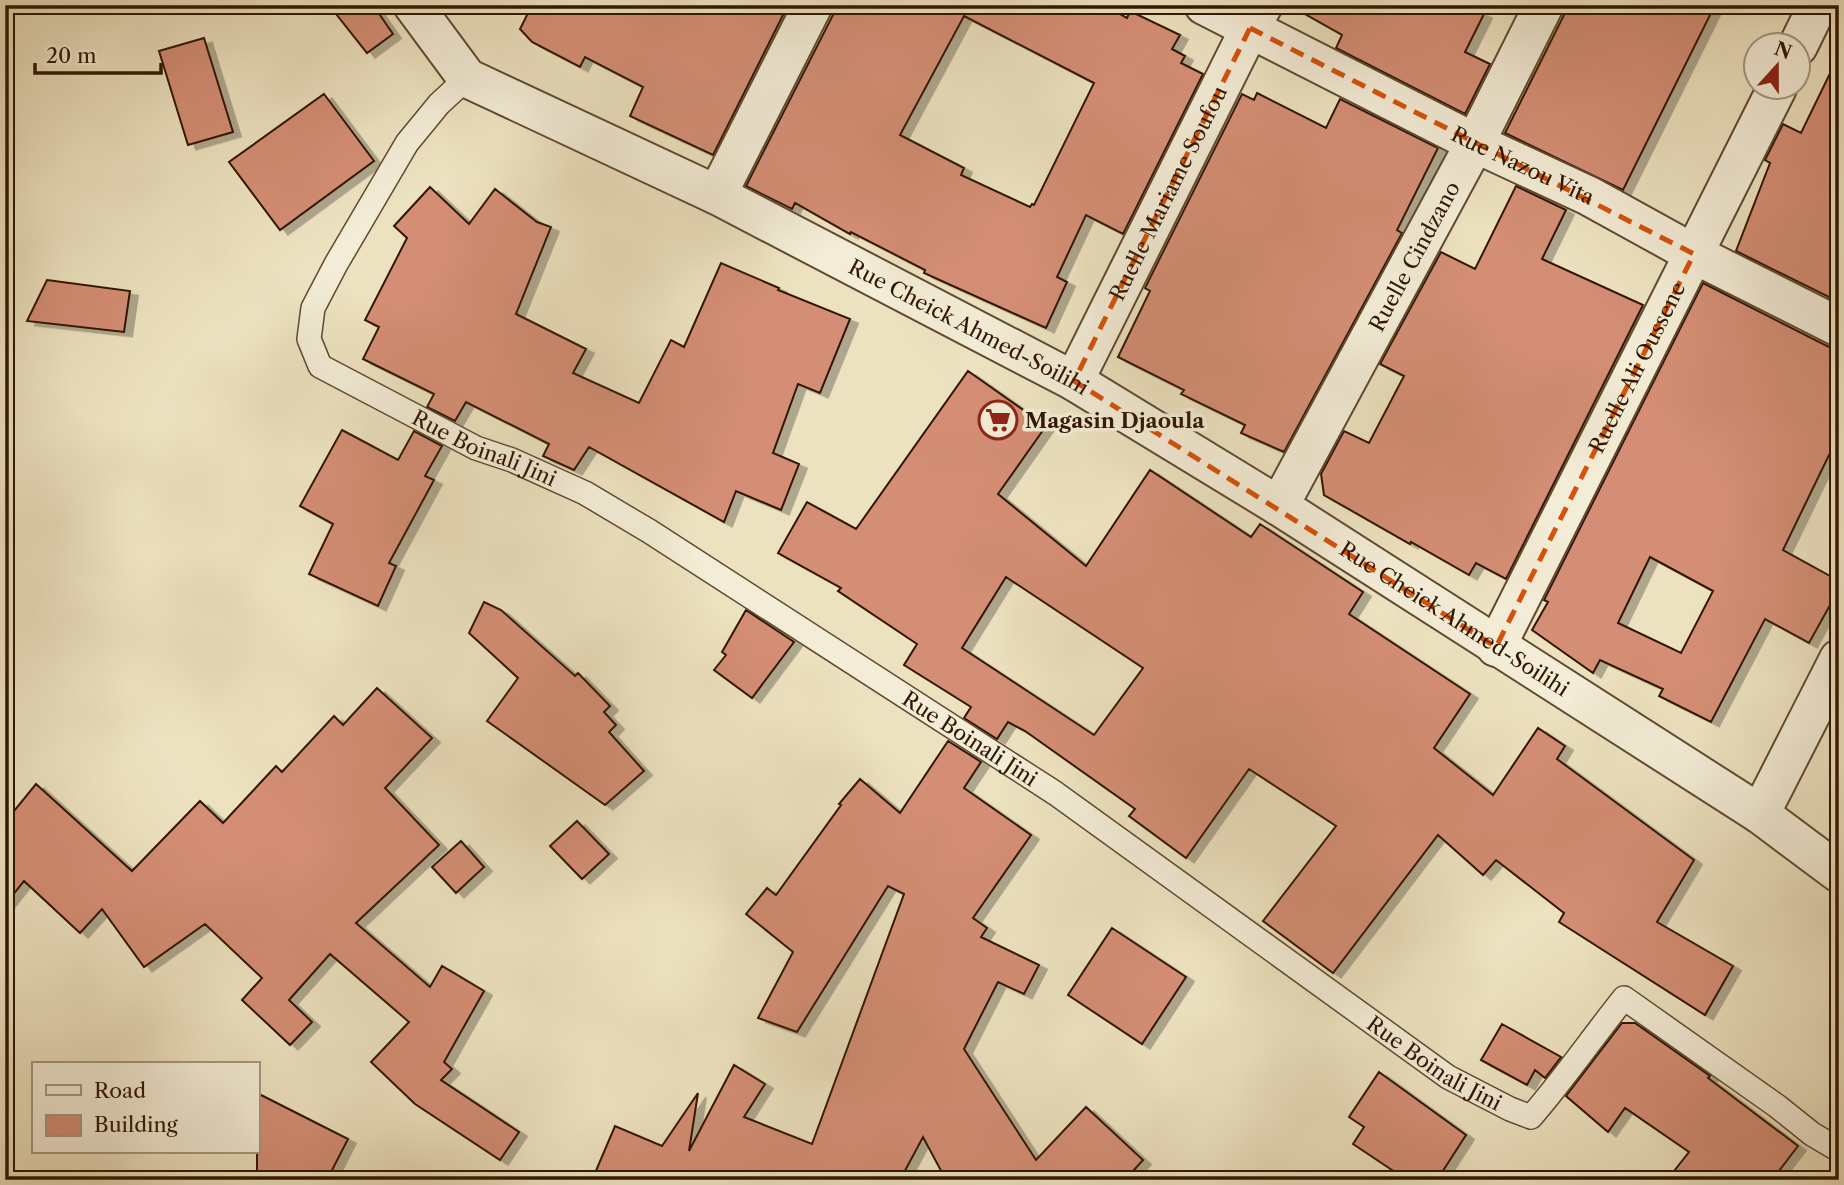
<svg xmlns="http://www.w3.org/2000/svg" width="1844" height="1185" font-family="'Libre Caslon Text',serif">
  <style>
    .building { fill: #d48e75; stroke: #301700; stroke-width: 2; fill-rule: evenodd; filter: url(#shadow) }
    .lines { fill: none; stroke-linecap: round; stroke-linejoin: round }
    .service-casing { stroke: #5f4a30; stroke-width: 26 }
    .minor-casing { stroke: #5f4a30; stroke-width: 42 }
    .service { stroke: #f3ecd6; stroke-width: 23 }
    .minor { stroke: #f3ecd6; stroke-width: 38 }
    .marked { fill: none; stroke: #d6520b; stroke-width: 5; stroke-dasharray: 14 9; stroke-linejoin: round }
    .labels { text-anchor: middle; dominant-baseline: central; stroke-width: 7; stroke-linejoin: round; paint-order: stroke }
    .street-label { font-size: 21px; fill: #301700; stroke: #f3ecd6 }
    .poi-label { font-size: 21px; font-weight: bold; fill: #301700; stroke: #f3ecd6; text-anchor: start }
  </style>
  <defs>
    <filter id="shadow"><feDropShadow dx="8" dy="4.5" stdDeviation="0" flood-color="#0004"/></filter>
  </defs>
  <rect width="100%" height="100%" fill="#ede2c0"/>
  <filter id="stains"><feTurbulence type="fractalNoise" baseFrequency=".00286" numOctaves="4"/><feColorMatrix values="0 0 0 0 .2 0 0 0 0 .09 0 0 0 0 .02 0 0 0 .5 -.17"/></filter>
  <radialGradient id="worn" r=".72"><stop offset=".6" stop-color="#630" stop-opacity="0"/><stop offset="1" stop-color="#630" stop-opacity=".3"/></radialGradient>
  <!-- building -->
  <path class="building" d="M329,5H373L393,34L367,53Z
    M532,5H788L713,155L630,116L643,87L585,57L580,67L532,42L520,29Z
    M835,5H1104L1127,18L1130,11L1180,35L1172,49L1185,56L1181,63L1203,74L1123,234L1086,215L1057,277L1067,282L1046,328L924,273L925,270L851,232L850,234L795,203L792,209L746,186L833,15ZM964,16L1094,83L1034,205L1032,204L1030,207L961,175L964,168L900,135Z
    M1289,5H1466L1484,14L1465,52L1490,64L1465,114L1336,48L1342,35Z
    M1566,5H1715L1623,190L1505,133L1564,15Z
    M204,38L233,132L188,145L159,51Z
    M1839,55V302L1736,251L1770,163L1765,160L1783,124L1801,133Z
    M1257,93L1326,128L1340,99L1438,148L1397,230L1402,233L1284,452L1241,433L1245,425L1181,394L1184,390L1118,357L1150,291L1145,288L1242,94L1254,100Z
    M324,94L374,161L280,230L229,162Z
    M1516,186L1566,210L1542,259L1643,305L1506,579L1476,563L1469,575L1411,542L1410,544L1324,495L1321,474L1344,431L1369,443L1404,376L1380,364L1441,252L1475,269Z
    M430,187L469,224L495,189L537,222L551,227L516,314L586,349L573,373L639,403L671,340L684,347L721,263L779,288L778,290L850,319L820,393L798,384L773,453L799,464L781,510L736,491L724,522L589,447L574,470L543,456L549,444L466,402L455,421L427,407L434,394L363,359L379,327L365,320L407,238L394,226Z
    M47,280L130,291L124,332L27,321Z
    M1703,283L1829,347L1839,349V460L1829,455L1783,550L1839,581V589L1809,643L1765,619L1711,722L1659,696L1663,689L1600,660L1593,673L1532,630L1548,602L1544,600ZM1650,557L1713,591L1681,653L1618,623Z
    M968,371L1046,426L998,494L1086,566L1150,470L1251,537L1260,524L1363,592L1349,614L1470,694L1434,748L1493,795L1538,728L1565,746L1557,759L1694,860L1657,922L1733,966L1705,1015L1559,922L1564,913L1496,860L1483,875L1438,835L1333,973L1263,921L1336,826L1249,769L1186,858L1129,816L1135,809L1025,731L1008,722L997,739L964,718L971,707L904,665L917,644L838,591L841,588L778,553L807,502L856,529ZM1006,577L1143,668L1094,735L962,648Z
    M342,430L398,460L414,431L442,446L425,476L434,480L389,563L396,566L378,606L309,574L333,524L300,506Z
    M484,602L501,610L575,676L578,673L610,706L604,712L616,725L609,732L644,771L605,805L487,721L518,678L469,633Z
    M746,610L794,642L752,698L714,670L726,655L722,652Z
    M377,688L432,738L385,788L439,845L356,923L430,987L442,966L484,991L444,1062L452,1069L441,1080L519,1132L500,1160L415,1104L371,1062L409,1022L330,954L289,1000L312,1022L290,1045L242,1000L262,978L205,924L144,967L102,909L80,933L24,881L5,905V822L36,784L132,871L200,801L223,823L276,766L282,772L334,716L343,725Z
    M948,741L981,762L964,788L1031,835L973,918L987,928L981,937L1039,965L1024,994L998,982L964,1049L1036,1160L1086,1107L1143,1160L1125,1180H946L923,1137L900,1180H592L615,1126L662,1146L698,1093L689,1151L734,1065L765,1084L744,1117L812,1144L904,894L888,886L797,1032L758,1018L793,952L746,914L767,888L776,895L841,805L839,804L860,779L900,813Z
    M577,821L609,854L582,879L550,846Z
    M461,841L484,867L456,893L432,867Z
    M1112,928L1186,977L1142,1044L1068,995Z
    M1622,1023H1635L1710,1076L1708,1078L1798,1146L1772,1180H1667L1689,1152L1625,1108L1608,1132L1566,1096Z
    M1502,1024L1561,1057L1545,1078L1535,1070L1527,1085L1481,1060Z
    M1379,1072L1466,1135L1437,1180H1407L1353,1144L1364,1127L1349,1117Z
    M257,1093L348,1139L327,1180H272L257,1172Z"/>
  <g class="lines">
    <defs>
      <g id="service">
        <path id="s1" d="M467,78L439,104L407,143L336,264L313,308L309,339L320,366L476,448L512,460L585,493L649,531L1055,793L1448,1077L1510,1109L1531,1117C1564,1079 1592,1038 1624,998L1777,1106L1812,1134L1839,1150"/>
      </g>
      <g id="minor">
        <path id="s2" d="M413,5L467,78L717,195L1074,381L1279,506L1760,814L1839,873"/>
        <path id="s3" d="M1204,5L1475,143L1589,196L1694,254L1839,327"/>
        <path d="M1798,46L1818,5"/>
        <path d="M717,195L813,5"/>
        <path id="s4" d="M1074,381L1250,28L1263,5"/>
        <path id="s5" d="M1279,506L1475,143L1544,5"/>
        <path id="s6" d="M1496,647L1777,88"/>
        <path d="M1760,814L1839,659"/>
      </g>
    </defs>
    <!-- service casing -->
    <use href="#service" class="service-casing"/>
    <!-- minor casing -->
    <use href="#minor" class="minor-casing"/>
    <!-- service -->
    <use href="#service" class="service"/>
    <!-- minor -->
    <use href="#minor" class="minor"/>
  </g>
  <!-- marked area -->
  <path class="marked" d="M1250,28L1694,254L1496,647L1074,381Z"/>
  <!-- icons -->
  <defs>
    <symbol id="supermarket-ring" viewBox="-11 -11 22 22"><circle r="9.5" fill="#f3ecd6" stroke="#8f2418" stroke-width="1.5"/><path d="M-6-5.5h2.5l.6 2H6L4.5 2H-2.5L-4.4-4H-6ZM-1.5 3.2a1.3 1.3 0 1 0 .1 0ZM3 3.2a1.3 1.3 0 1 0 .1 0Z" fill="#8f2418"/></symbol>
  </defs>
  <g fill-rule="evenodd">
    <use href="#supermarket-ring" x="976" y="398" width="44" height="44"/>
  </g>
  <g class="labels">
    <!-- street labels -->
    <g class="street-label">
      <text stroke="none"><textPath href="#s3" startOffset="357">Rue Nazou Vita</textPath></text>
      <text stroke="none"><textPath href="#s4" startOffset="210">Ruelle Mariame Soufou</textPath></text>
      <text stroke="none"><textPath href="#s5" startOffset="284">Ruelle Cindzano</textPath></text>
      <text stroke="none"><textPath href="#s2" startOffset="651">Rue Cheick Ahmed-Soilihi</textPath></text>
      <text stroke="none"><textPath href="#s6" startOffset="313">Ruelle Ali Oussene</textPath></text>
      <text stroke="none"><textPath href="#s1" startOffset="523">Rue Boinali Jini</textPath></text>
      <text stroke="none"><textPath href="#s2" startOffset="1218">Rue Cheick Ahmed-Soilihi</textPath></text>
      <text stroke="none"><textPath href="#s1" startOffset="1090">Rue Boinali Jini</textPath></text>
      <text stroke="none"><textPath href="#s1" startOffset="1657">Rue Boinali Jini</textPath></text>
    </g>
    <!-- poi labels -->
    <g class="poi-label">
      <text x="1025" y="420">Magasin Djaoula</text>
    </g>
  </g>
  <!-- margin -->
  <rect width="1844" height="1185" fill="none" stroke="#ede2c0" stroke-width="28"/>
  <rect x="7" y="7" width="1830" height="1171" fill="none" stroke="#301700" stroke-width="3.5"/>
  <rect x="14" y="14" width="1816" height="1157" fill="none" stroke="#301700" stroke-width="2"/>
  <!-- legend -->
  <rect x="32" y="1062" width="228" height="91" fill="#f3ecd6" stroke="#a59780" stroke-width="2"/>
  <rect x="46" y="1085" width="35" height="10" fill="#f3ecd6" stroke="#a59780" stroke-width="2"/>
  <text x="94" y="1098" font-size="21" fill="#301700">Road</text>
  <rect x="46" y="1115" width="35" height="21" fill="#d48e75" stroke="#a59780" stroke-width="2"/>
  <text x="94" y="1132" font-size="21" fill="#301700">Building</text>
  <!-- north arrow -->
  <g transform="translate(1777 66) rotate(21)"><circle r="33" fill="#f3ecd6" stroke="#a59780" stroke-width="2"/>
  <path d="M0-5L12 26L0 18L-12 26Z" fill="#8f2418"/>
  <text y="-10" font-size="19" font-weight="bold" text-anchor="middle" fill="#301700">N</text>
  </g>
  <!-- scale -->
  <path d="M35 63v10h126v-10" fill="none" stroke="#301700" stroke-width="3.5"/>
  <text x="46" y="63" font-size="21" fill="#301700" stroke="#f3ecd6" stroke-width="5" paint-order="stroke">20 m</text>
  <rect width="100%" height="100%" filter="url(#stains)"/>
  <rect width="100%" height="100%" fill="url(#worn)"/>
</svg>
